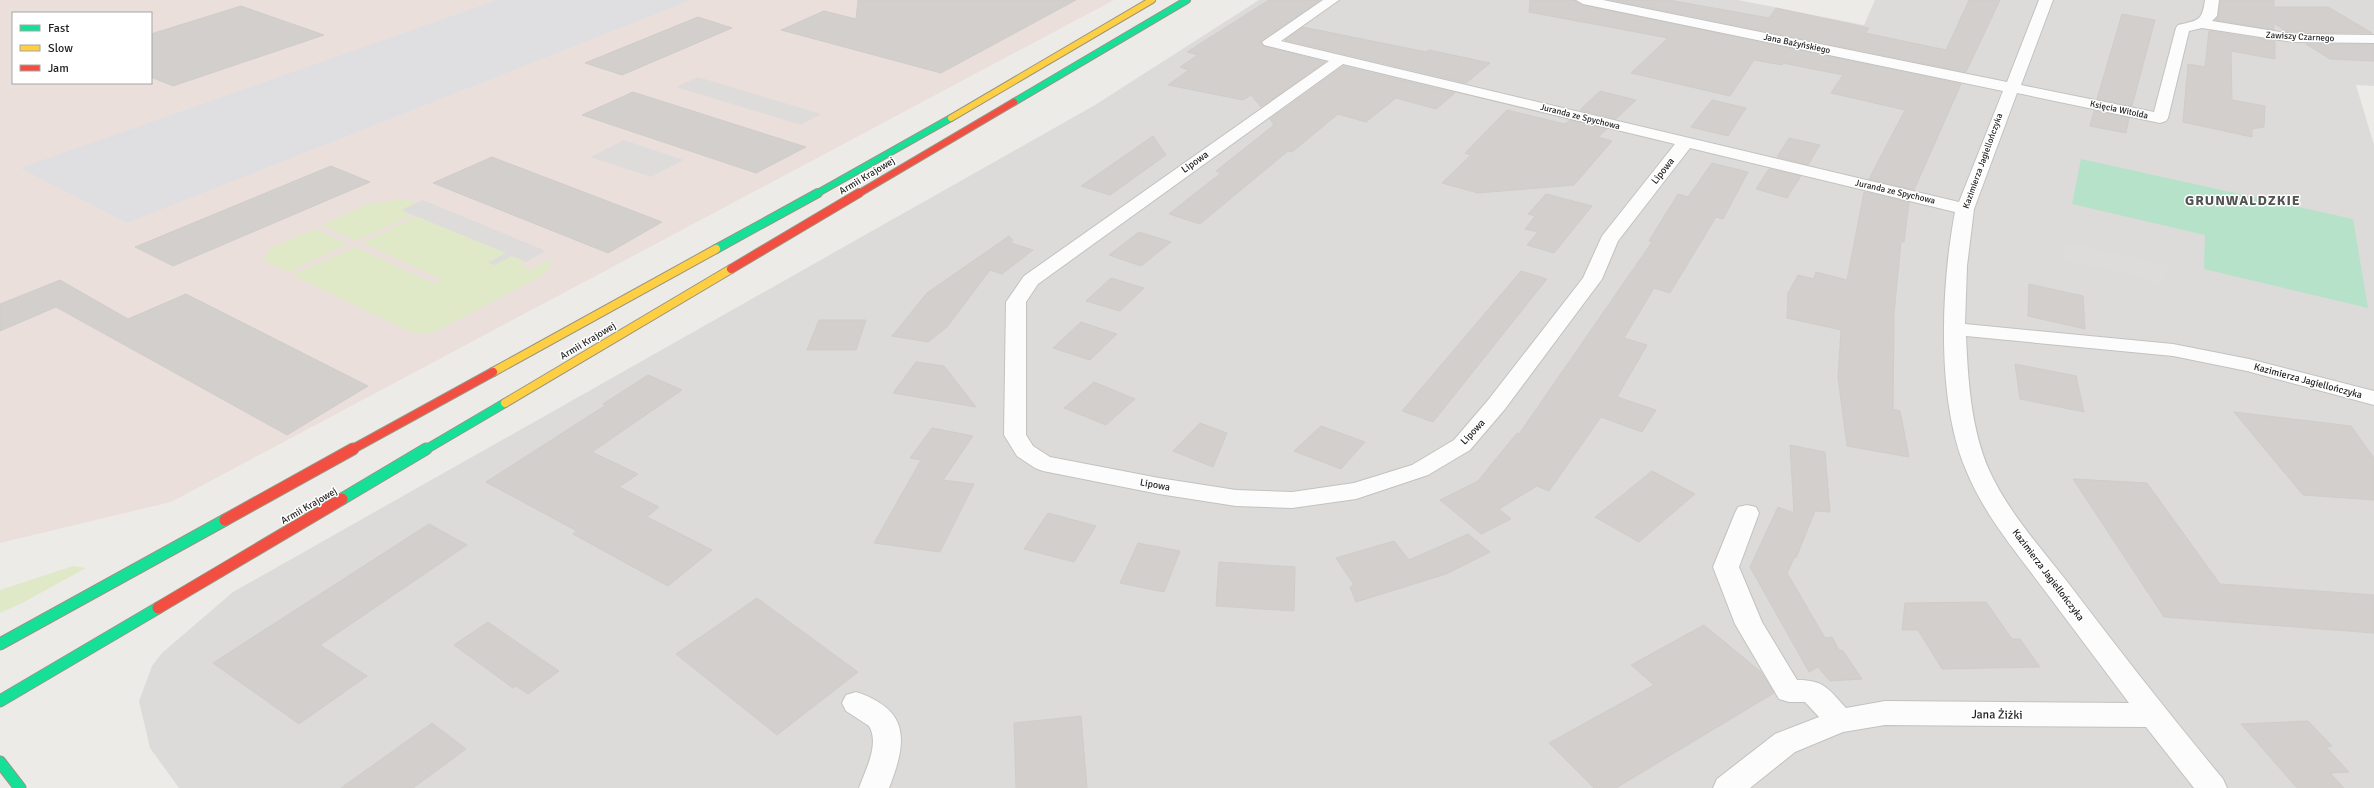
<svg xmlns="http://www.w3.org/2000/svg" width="2374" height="788" font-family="Signika,sans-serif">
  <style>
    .residential { fill: #dcdbd9 }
    .military { fill: #ebdfdc; fill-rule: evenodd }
    .grass { fill: #dfe9c8 }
    .pitch { fill: #b5e2c8 }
    .parking { fill: #dddcdb }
    .plaza { fill: #dfdfe2 }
    .building { fill: #d2cfcd; stroke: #d0ccca }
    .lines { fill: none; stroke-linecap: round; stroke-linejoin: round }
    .street-casing { stroke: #c3c2c0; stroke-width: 2 }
    .fast-far2-casing { stroke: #979581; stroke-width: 8 }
    .fast-far1-casing { stroke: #979581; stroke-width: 10 }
    .fast-casing { stroke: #979581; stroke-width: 13 }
    .slow-far1-casing { stroke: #979581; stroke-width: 8 }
    .slow-casing { stroke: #979581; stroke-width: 10 }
    .jam-far2-casing { stroke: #979581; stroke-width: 8 }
    .jam-far1-casing { stroke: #979581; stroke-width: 10 }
    .jam-casing { stroke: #979581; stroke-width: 13 }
    .street { fill: #fcfcfc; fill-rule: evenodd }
    .fast-far2 { stroke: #16e098; stroke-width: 6 }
    .fast-far1 { stroke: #16e098; stroke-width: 8 }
    .fast { stroke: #16e098; stroke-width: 11 }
    .slow-far1 { stroke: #ffcf43; stroke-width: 6 }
    .slow { stroke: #ffcf43; stroke-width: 8 }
    .jam-far2 { stroke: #f24e42; stroke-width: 6 }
    .jam-far1 { stroke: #f24e42; stroke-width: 8 }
    .jam { stroke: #f24e42; stroke-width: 11 }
    .labels { text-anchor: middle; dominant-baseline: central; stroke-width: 3; stroke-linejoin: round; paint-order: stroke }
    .far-street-label { font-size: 9px; fill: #1f1f1f; stroke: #fff }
    .street-label { font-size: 10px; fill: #1f1f1f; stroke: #fff }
    .near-street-label { font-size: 12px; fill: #1f1f1f; stroke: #fff }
    .district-label { font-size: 14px; font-weight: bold; letter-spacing: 1px; fill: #525252; stroke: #fff }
  </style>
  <rect width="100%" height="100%" fill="#edebe8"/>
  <!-- residential -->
  <path class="residential" d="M1259,0H1738L1864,25L1875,0H2374V86L2356,85L2374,145V788H179L150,748L139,701L152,666L162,653L233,592L1095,105Z"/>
  <!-- military -->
  <path class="military" d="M0,0H1114L171,502L0,543ZM13,13H151V83H13Z"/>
  <!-- grass -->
  <path class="grass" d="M403,199L417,203L402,210L412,215L356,241L322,225L365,205Z
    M417,216L526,262L519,265L531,270L550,260L552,261L548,270L540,277L435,332L415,334L292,275L355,247L436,284L442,280L363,243Z
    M314,229L348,244L289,272L263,261L271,248Z
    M73,566L86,568L24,602L0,613V590Z"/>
  <!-- pitch -->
  <path class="pitch" d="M2081,159L2353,219L2368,308L2204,269L2205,235L2072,204Z"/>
  <!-- parking -->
  <path class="parking" d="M698,77L821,114L801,125L676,87Z
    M624,140L684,160L651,177L590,157Z
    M423,200L546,251L526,262L512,256L495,265L488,263L506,253L401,210Z
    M2066,242L2171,266L2159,287L2143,278L2063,260Z"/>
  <!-- plaza -->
  <path class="plaza" d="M497,0H691L127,223L20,168Z"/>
  <!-- building -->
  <path class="building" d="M858,0H1076L941,73L781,30L824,11L856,19Z
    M1269,0H1320L1261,42L1264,46L1325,62L1261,107L1251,95L1243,100L1168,85L1189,70L1180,67L1198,55L1187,52Z
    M1530,0H1575L1583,5L1961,84L1914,190L1869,179L1905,110L1831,93L1843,75L1783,63L1782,65L1754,60L1730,96L1631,73L1668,38L1529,12Z
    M1611,0H1669L1769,18L1776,8L1869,28L1865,33L1946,50L1969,0H2000L1966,72Z
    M2220,0H2274V7H2328L2372,33L2293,32H2287L2274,23V30L2215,20L2218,16Z
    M241,6L324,35L173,86L151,77V34Z
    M2122,14L2155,20L2132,106L2097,99Z
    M698,17L732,28L622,75L585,63Z
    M1303,27L1426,52L1429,50L1490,63L1466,83L1285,40Z
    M2209,31L2275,41V59L2231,51L2232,100L2265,106L2264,127L2252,129V137L2183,122L2188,64L2205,67Z
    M2306,44H2374V61L2330,59Z
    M1343,66L1455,93L1436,109L1396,98L1366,122L1338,114L1292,152L1288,151L1200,224L1169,214L1221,173L1216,171L1274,125L1270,119Z
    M1600,91L1636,100L1616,119L1580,110Z
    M633,92L806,147L756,173L582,115Z
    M1712,100L1746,108L1728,136L1691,127Z
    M1507,110L1565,124L1570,120L1607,129L1598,137L1612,141L1574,185L1478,193L1442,183L1471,155L1465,153Z
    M2094,111L2129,118L2126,133L2090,126Z
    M1153,136L1166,155L1110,195L1081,186Z
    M1789,138L1820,145L1808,165L1777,157Z
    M492,157L662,222L608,253L433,183Z
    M1712,163L1748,172L1723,219L1716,217L1670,293L1654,288L1624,338L1647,345L1617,397L1656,410L1642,432L1601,417L1549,491L1537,486L1499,509L1511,519L1481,534L1440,500L1478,481L1517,433L1519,434L1652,242L1649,241L1678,194L1688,197Z
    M331,166L370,182L173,266L135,247Z
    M1769,169L1801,176L1787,198L1756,189Z
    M1864,192L1909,202L1904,242H1901L1894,314L1893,409L1900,411L1909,457L1847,446L1838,377L1841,330L1787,318L1788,293L1798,275L1814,279L1816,272L1847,280Z
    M1546,194L1592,206L1554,253L1527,245L1538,232L1525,229L1535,216L1528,214Z
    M1139,232L1171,242L1141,266L1109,255Z
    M1009,236L1013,240L1011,243L1033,250L1002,274L990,270L947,327L928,342L892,336L927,293Z
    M1521,271L1547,279L1433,422L1402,411Z
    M1111,278L1144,288L1120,311L1086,301Z
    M60,280L128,319L186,294L368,386L287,435L56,307L0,331V304Z
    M2029,284L2083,296L2085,329L2028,316Z
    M819,320H866L856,350H807Z
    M1081,322L1117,334L1090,360L1053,348Z
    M916,362L944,366L976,407L893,393Z
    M2015,364L2076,376L2084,412L2020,399Z
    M648,375L682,390L592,452L638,474L619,487L659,507L647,517L712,550L668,586L573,534L577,531L486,482L606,405L603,404Z
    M1094,382L1135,399L1106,425L1064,408Z
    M2234,412L2351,426L2374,458V500L2303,495Z
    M1200,423L1227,433L1213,467L1173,451Z
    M1321,426L1365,442L1341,469L1294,451Z
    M932,428L973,436L943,480L974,484L940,552L874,543L921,460L910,458Z
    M1790,445L1825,452L1830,512L1815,511L1796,558V554L1787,573L1825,638L1832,637L1839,650L1843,651L1862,679L1830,681L1818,667L1809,672L1750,567L1778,507L1794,513Z
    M1652,471L1695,494L1639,542L1595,517Z
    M2073,479L2147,483L2220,584L2374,595V633L2164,617Z
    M1048,513L1096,526L1074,562L1024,549Z
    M429,524L467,545L320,645L367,676L299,724L213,663Z
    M1468,534L1490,552L1446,574L1356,602L1350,587L1354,585L1336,558L1394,541L1409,560Z
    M1138,543L1180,551L1164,592L1120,583Z
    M1219,562L1295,567L1294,611L1216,606Z
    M757,598L858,672L777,735L676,654Z
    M1986,602L2012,639H2020L2040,667L1942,669L1918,630H1902L1905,603Z
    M488,622L534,654L559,671L528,694L516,686L513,688L454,645Z
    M1704,625L1761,672L1774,693L1616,788H1594L1549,743L1654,685L1631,665Z
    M1081,716L1087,788H1016L1014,723Z
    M2308,721L2332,746L2326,747L2349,772L2330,773L2344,788H2297L2241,724Z
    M432,723L466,749L413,788H341Z"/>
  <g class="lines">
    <defs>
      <path id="street" d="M1323,0H1339L1281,41L1959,202L2003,91L1583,4L1576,0H1603L2007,82L2039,0H2053L2021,85L2154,112L2176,28L2178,25C2198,20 2202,22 2205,0H2219L2217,16L2212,21L2293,34L2374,35V43L2293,42L2202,28L2189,31L2168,118L2166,121L2160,123L2017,93L1974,209L1967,266L1965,324L2173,344L2249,359L2374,391V405L2247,371L2173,356L1966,336C1968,380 1971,429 1989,470C2008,512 2041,548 2069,584C2119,650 2170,715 2223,779L2227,788H2194L2146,727L1885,725L1843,732L1795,752L1750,788H1713L1717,779L1775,734L1819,717L1805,702H1789L1779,699L1735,624L1713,567L1735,513L1738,507L1747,505L1756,507L1759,513L1739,567L1762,622L1797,680C1825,680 1828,689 1846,708L1885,701L2129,703C2101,666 2073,628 2045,591C2017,553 1984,515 1966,470C1936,400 1941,286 1955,212L1690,148L1618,241L1602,279L1505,409L1470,450L1428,475L1356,499L1292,508L1236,506L1159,494L1043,471L1035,468L1017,456L1004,435L1006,302L1024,276L1329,61L1264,45L1262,42ZM1343,64L1675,144L1602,236L1583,278L1489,399L1454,440L1412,465L1354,483L1292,492L1236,490L1159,478L1050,457L1033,446L1026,435V302L1038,284Z
        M856,692C911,710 907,742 889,788H859C865,771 880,744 869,726L846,711L842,703L846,695Z"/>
      <path id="fast-far2" d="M1014,102L1187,0
        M816,194L951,118"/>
      <path id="fast-far1" d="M716,249L818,193
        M425,450L505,403"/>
      <path id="fast" d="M342,499L426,449
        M0,644L225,520
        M0,701L158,608
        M0,762L20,788"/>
      <path id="slow-far1" d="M951,118L1152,0"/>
      <path id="slow" d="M493,372L716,249
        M505,403L731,269"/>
      <path id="jam-far2" d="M858,194L1014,102"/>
      <path id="jam-far1" d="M731,269L859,193
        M351,450L493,372"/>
      <path id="jam" d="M225,520L353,449
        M158,608L342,499"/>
    </defs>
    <!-- street casing -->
    <use href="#street" class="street-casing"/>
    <!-- fast-far2 casing -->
    <use href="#fast-far2" class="fast-far2-casing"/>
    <!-- fast-far1 casing -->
    <use href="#fast-far1" class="fast-far1-casing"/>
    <!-- fast casing -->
    <use href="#fast" class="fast-casing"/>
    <!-- slow-far1 casing -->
    <use href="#slow-far1" class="slow-far1-casing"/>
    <!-- slow casing -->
    <use href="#slow" class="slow-casing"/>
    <!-- jam-far2 casing -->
    <use href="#jam-far2" class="jam-far2-casing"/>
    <!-- jam-far1 casing -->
    <use href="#jam-far1" class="jam-far1-casing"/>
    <!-- jam casing -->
    <use href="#jam" class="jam-casing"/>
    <!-- street -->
    <use href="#street" class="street"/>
    <!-- fast-far2 -->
    <use href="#fast-far2" class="fast-far2"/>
    <!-- fast-far1 -->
    <use href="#fast-far1" class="fast-far1"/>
    <!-- fast -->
    <use href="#fast" class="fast"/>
    <!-- slow-far1 -->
    <use href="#slow-far1" class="slow-far1"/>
    <!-- slow -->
    <use href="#slow" class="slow"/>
    <!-- jam-far2 -->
    <use href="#jam-far2" class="jam-far2"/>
    <!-- jam-far1 -->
    <use href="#jam-far1" class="jam-far1"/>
    <!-- jam -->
    <use href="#jam" class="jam"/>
  </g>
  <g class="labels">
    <!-- far-street labels -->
    <g class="far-street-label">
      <text transform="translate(2300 37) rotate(3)">Zawiszy Czarnego</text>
      <text transform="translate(1797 44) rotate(12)">Jana Bażyńskiego</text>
      <text transform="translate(2119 110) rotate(12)">Księcia Witolda</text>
      <text transform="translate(1580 117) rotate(14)">Juranda ze Spychowa</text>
      <text transform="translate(1983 161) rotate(-70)">Kazimierza Jagiellończyka</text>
      <text transform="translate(1895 192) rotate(13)">Juranda ze Spychowa</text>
    </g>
    <!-- street labels -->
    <g class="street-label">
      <text transform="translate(1195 162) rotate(-35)">Lipowa</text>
      <text transform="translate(1663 171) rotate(-52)">Lipowa</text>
      <text transform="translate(867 176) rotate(-31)">Armii Krajowej</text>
      <text transform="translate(588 341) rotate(-31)">Armii Krajowej</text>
      <text transform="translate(2308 381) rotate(15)">Kazimierza Jagiellończyka</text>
      <text transform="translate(1473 432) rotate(-47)">Lipowa</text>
      <text transform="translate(1155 485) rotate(10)">Lipowa</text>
      <text transform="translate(309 506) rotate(-30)">Armii Krajowej</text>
      <text transform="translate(2048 575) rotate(53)">Kazimierza Jagiellończyka</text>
    </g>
    <!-- near-street labels -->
    <g class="near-street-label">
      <text transform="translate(1997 715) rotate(1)">Jana Żiżki</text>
    </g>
    <!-- district labels -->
    <g class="district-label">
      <text x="2243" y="200">GRUNWALDZKIE</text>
    </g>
  </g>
  <!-- legend -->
  <rect x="12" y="12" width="140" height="72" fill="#ffffff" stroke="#a5a5a5"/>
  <rect x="20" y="25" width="20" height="6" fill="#16e098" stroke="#a5a5a5"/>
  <text x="48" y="32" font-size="12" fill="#1f1f1f">Fast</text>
  <rect x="20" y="45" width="20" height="6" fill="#ffcf43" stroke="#a5a5a5"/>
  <text x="48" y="52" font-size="12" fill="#1f1f1f">Slow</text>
  <rect x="20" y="65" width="20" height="6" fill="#f24e42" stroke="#a5a5a5"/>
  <text x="48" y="72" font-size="12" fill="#1f1f1f">Jam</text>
</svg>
